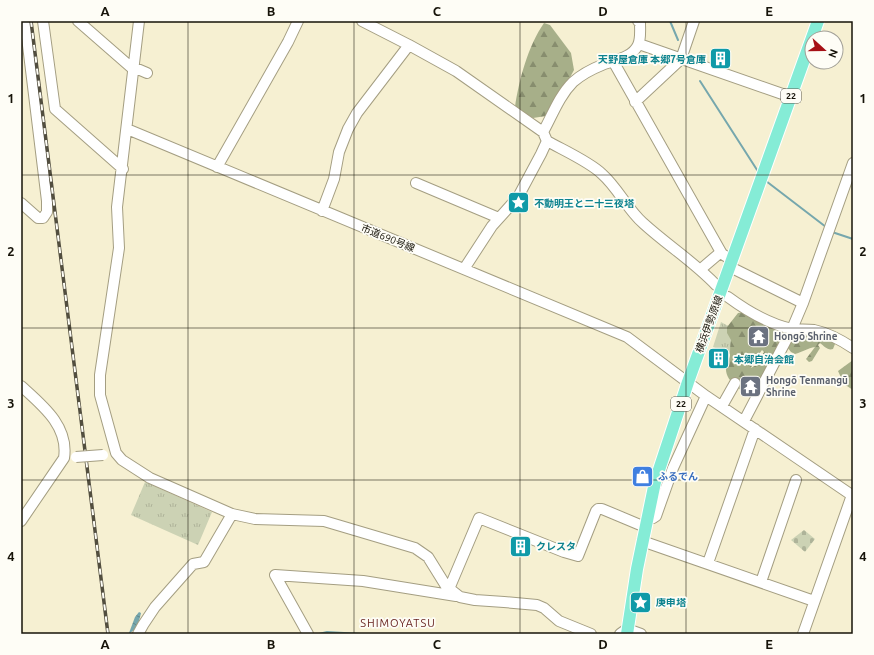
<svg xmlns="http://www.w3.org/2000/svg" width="874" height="655" font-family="Ubuntu,'Noto Sans JP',sans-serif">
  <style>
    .grass { fill: url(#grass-tufts) }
    .forest { fill: url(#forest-firs); fill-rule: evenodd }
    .cemetery { fill: url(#cemetery-stones) }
    .water { fill: url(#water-waves) }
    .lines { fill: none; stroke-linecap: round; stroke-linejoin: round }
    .stream { stroke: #76a7ad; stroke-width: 2 }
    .minor-casing { stroke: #a49e82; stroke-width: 12 }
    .major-casing { stroke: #fff; stroke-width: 14 }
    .minor { stroke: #fff; stroke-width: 10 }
    .major { stroke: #85ecd6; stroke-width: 12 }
    .rail-casing { stroke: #524e3f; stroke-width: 3.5 }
    .rail { stroke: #fefdf6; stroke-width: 2; stroke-dasharray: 6; stroke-linecap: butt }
    .minor-bridge-casing { stroke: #a49e82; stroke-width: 12; stroke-linecap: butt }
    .minor-bridge { stroke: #fff; stroke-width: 10 }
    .grid { fill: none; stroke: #161309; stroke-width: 1; stroke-opacity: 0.55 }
    .labels { text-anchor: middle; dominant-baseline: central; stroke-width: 3.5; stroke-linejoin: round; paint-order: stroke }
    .shield { fill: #fefdf6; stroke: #5c5950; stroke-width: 1 }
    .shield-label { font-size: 9px; font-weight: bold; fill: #161309 }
    .culture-label { font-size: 10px; font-weight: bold; fill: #0d838f; stroke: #fefdf6; text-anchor: start }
    .street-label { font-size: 10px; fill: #161309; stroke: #fefdf6 }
    .worship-label { font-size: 10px; font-weight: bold; fill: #5b616d; stroke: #fefdf6; text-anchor: start }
    .shop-label { font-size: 10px; font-weight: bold; fill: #366cbe; stroke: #fefdf6; text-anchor: start }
    .neighbourhood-label { font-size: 11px; letter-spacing: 1px; fill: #67221e; stroke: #fefdf6 }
    .neatline { fill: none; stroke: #161309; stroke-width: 1.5 }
    .grid-label { font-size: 13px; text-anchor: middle; font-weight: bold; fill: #161309 }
  </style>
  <defs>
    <pattern id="grass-tufts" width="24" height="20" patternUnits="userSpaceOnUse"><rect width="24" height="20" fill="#ccd2b4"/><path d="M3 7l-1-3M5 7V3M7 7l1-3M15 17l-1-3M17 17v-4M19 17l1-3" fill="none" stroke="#aeb399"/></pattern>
    <pattern id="forest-firs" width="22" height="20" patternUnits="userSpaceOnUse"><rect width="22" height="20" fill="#a7af89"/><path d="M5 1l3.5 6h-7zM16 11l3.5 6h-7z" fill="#878d6e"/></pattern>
    <pattern id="cemetery-stones" width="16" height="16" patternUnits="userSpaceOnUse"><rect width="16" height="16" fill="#ccd2b4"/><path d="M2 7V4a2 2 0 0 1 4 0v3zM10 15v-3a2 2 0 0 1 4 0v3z" fill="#aeb399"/></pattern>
    <pattern id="water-waves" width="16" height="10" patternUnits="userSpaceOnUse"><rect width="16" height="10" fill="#76a7ad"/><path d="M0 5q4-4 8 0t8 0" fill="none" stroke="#60878b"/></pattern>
  </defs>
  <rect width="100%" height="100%" fill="#f6f0d2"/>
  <!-- grass -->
  <path class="grass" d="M721,322L739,332L730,354L713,347Z
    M145,482L212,512L198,545L131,515Z"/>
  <!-- forest -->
  <path class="forest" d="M544,23L550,25L571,53L574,70L555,105L546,116L533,118L515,107C519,80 528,46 544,23Z
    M744,312L783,331L782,342L754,396C743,393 725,382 726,368C726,364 729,360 730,356C730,350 730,345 731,340L727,333V327L738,313ZM764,329L767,330C764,335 761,340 759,345L756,343L755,340L761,334ZM762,350L764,352L756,365L751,368L754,361Z
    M791,331H807L834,341L835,344L833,349C828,351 824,346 820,343L818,345L820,348L812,361L809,362L806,359L815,347C808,348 802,352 795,354L791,352L787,347Z
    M853,360V390L844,384L838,371Z"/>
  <!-- cemetery -->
  <path class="cemetery" d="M804,530L815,539L805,552L791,540Z"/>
  <!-- water -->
  <path class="water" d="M139,612L141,613C139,621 138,628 130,633H129L135,617Z"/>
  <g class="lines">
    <!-- stream -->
    <path class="stream" d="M670,21L678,40
      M700,81L759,173
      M766,181L826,227
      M832,232L853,239
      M319,634L327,632L361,634"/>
    <defs>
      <path id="minor" d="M43,21L55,109L123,169
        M78,21L133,69
        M139,21L117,207L119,248L100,375V395L116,453L122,460L150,478L232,514L255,519L324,521L415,548L428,557L446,586L460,597L475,600L504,602L537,605L544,608L559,621L591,634
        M362,21L409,45L456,71L543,132L547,141C563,150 590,162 602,174C618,188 627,209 643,223C667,245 693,261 716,285
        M639,44L791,97
        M613,61L722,254L732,260
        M133,67L147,73
        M635,102L681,59L694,21
        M127,129L627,337L706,396L853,496
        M543,132C552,116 559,96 573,82C581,75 592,69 602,65C614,60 632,58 638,45C641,39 640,30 640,23L638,21
        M217,167L288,42L298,21
        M416,183L499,218
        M21,203L38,218H43L47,212V201L25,21
        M322,211L334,179L339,152L348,129L357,113L409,45
        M730,267L803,303
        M464,269L492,226L518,197L541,154L547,141
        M701,269L721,252
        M728,297C747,311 769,324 792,329C799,330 806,329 814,330C828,333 841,340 853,348
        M21,386C42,405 69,426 64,458L21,521
        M722,406L735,383
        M744,421L792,329L803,303L853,163
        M647,518H653L656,516L673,468L706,396
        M642,541L814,601
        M708,563L755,429
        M761,582L796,480
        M449,589L479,518L564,552L578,556L596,511L598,509H602L645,527
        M138,634L143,625L155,607L193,564L204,562L232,514
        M308,634L275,575L363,581L456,596
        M620,634L627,629L641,634
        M803,634L852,495"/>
      <path id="major" d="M627,634L637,569L655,482L688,382L818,21"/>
    </defs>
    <!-- minor casing -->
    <use href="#minor" class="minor-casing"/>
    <!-- major casing -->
    <use href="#major" class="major-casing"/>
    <!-- minor -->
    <use href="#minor" class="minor"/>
    <!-- major -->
    <use href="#major" class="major"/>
    <defs>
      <path id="rail" d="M31,21L108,634"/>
    </defs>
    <!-- rail casing -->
    <use href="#rail" class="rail-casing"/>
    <!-- rail -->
    <use href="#rail" class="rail"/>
    <defs>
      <path id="minor-bridge" d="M76,457L103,455"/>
    </defs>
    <!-- minor-bridge casing -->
    <use href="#minor-bridge" class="minor-bridge-casing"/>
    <!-- minor-bridge -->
    <use href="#minor-bridge" class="minor-bridge"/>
  </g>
  <!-- grid -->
  <path class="grid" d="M188,21V634M354,21V634M520,21V634M686,21V634M21,175H853M21,328H853M21,480H853"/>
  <!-- icons -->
  <defs>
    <symbol id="building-square" viewBox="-11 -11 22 22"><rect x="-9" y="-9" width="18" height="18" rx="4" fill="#0f9aa8" stroke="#fefdf6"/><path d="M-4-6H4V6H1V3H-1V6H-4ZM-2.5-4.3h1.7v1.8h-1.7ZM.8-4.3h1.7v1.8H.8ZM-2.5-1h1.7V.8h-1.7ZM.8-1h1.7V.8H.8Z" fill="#fff"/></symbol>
    <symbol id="sight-square" viewBox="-11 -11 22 22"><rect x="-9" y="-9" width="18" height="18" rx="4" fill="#0f9aa8" stroke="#fefdf6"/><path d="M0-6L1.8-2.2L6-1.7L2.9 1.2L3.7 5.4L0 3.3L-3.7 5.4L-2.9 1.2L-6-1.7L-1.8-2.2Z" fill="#fff"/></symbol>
    <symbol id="temple-square" viewBox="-11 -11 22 22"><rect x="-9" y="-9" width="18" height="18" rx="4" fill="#6b7280" stroke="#fefdf6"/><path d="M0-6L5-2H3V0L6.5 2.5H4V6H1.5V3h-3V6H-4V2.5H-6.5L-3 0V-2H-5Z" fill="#fff"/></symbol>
    <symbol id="shop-square" viewBox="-11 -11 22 22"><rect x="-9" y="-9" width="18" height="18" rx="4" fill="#3f7fe0" stroke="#fefdf6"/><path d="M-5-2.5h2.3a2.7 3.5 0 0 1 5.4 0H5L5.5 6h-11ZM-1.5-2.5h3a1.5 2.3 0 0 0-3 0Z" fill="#fff"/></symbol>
  </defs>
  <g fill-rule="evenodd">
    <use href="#building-square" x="708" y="46" width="25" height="25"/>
    <use href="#sight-square" x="506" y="190" width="25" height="25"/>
    <use href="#temple-square" x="746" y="324" width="25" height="25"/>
    <use href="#building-square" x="706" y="346" width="25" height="25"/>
    <use href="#temple-square" x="738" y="374" width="25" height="25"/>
    <use href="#shop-square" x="630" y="464" width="25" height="25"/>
    <use href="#building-square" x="508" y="534" width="25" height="25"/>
    <use href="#sight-square" x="628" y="590" width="25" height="25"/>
  </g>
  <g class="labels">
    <!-- shield labels -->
    <g class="shield">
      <rect x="781" y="89" width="20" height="14" rx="3"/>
      <rect x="671" y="397" width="20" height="14" rx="3"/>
    </g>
    <g class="shield-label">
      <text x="791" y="96">22</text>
      <text x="681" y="404">22</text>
    </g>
    <!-- culture labels -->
    <g class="culture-label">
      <text x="706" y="59" text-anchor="end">天野屋倉庫 本郷7号倉庫</text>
      <text x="534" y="203">不動明王と二十三夜塔</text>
      <text x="734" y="359">本郷自治会館</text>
      <text x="536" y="546">クレスタ</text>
      <text x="656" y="602">庚申塔</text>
    </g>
    <!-- street labels -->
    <g class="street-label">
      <text transform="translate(388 238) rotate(22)">市道690号線</text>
      <text transform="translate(709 324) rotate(-70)">横浜伊勢原線</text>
    </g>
    <!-- worship labels -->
    <g class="worship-label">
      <text x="774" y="336">Hongō Shrine</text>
      <text x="766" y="380">Hongō Tenmangū<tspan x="766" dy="12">Shrine</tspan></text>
    </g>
    <!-- shop labels -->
    <g class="shop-label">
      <text x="658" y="476">ふるでん</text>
    </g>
    <!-- neighbourhood labels -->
    <g class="neighbourhood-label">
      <text x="398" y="623">SHIMOYATSU</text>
    </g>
  </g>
  <!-- border -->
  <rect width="874" height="655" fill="none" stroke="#fefdf6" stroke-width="44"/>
  <!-- north arrow -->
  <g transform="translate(824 50) rotate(111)"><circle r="19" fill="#fefdf6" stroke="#a19f97"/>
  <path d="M0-3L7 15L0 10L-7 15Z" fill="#a61016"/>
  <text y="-6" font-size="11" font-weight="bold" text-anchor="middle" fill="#161309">N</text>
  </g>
  <rect x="22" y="22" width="830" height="611" class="neatline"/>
  <g class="grid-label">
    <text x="105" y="16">A</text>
    <text x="271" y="16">B</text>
    <text x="437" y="16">C</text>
    <text x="603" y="16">D</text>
    <text x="769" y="16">E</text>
    <text x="11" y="103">1</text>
    <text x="863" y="103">1</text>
    <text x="11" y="256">2</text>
    <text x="863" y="256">2</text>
    <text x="11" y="408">3</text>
    <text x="863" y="408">3</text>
    <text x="11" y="561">4</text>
    <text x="863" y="561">4</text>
    <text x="105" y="649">A</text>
    <text x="271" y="649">B</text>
    <text x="437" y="649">C</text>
    <text x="603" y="649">D</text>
    <text x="769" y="649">E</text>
  </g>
</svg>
